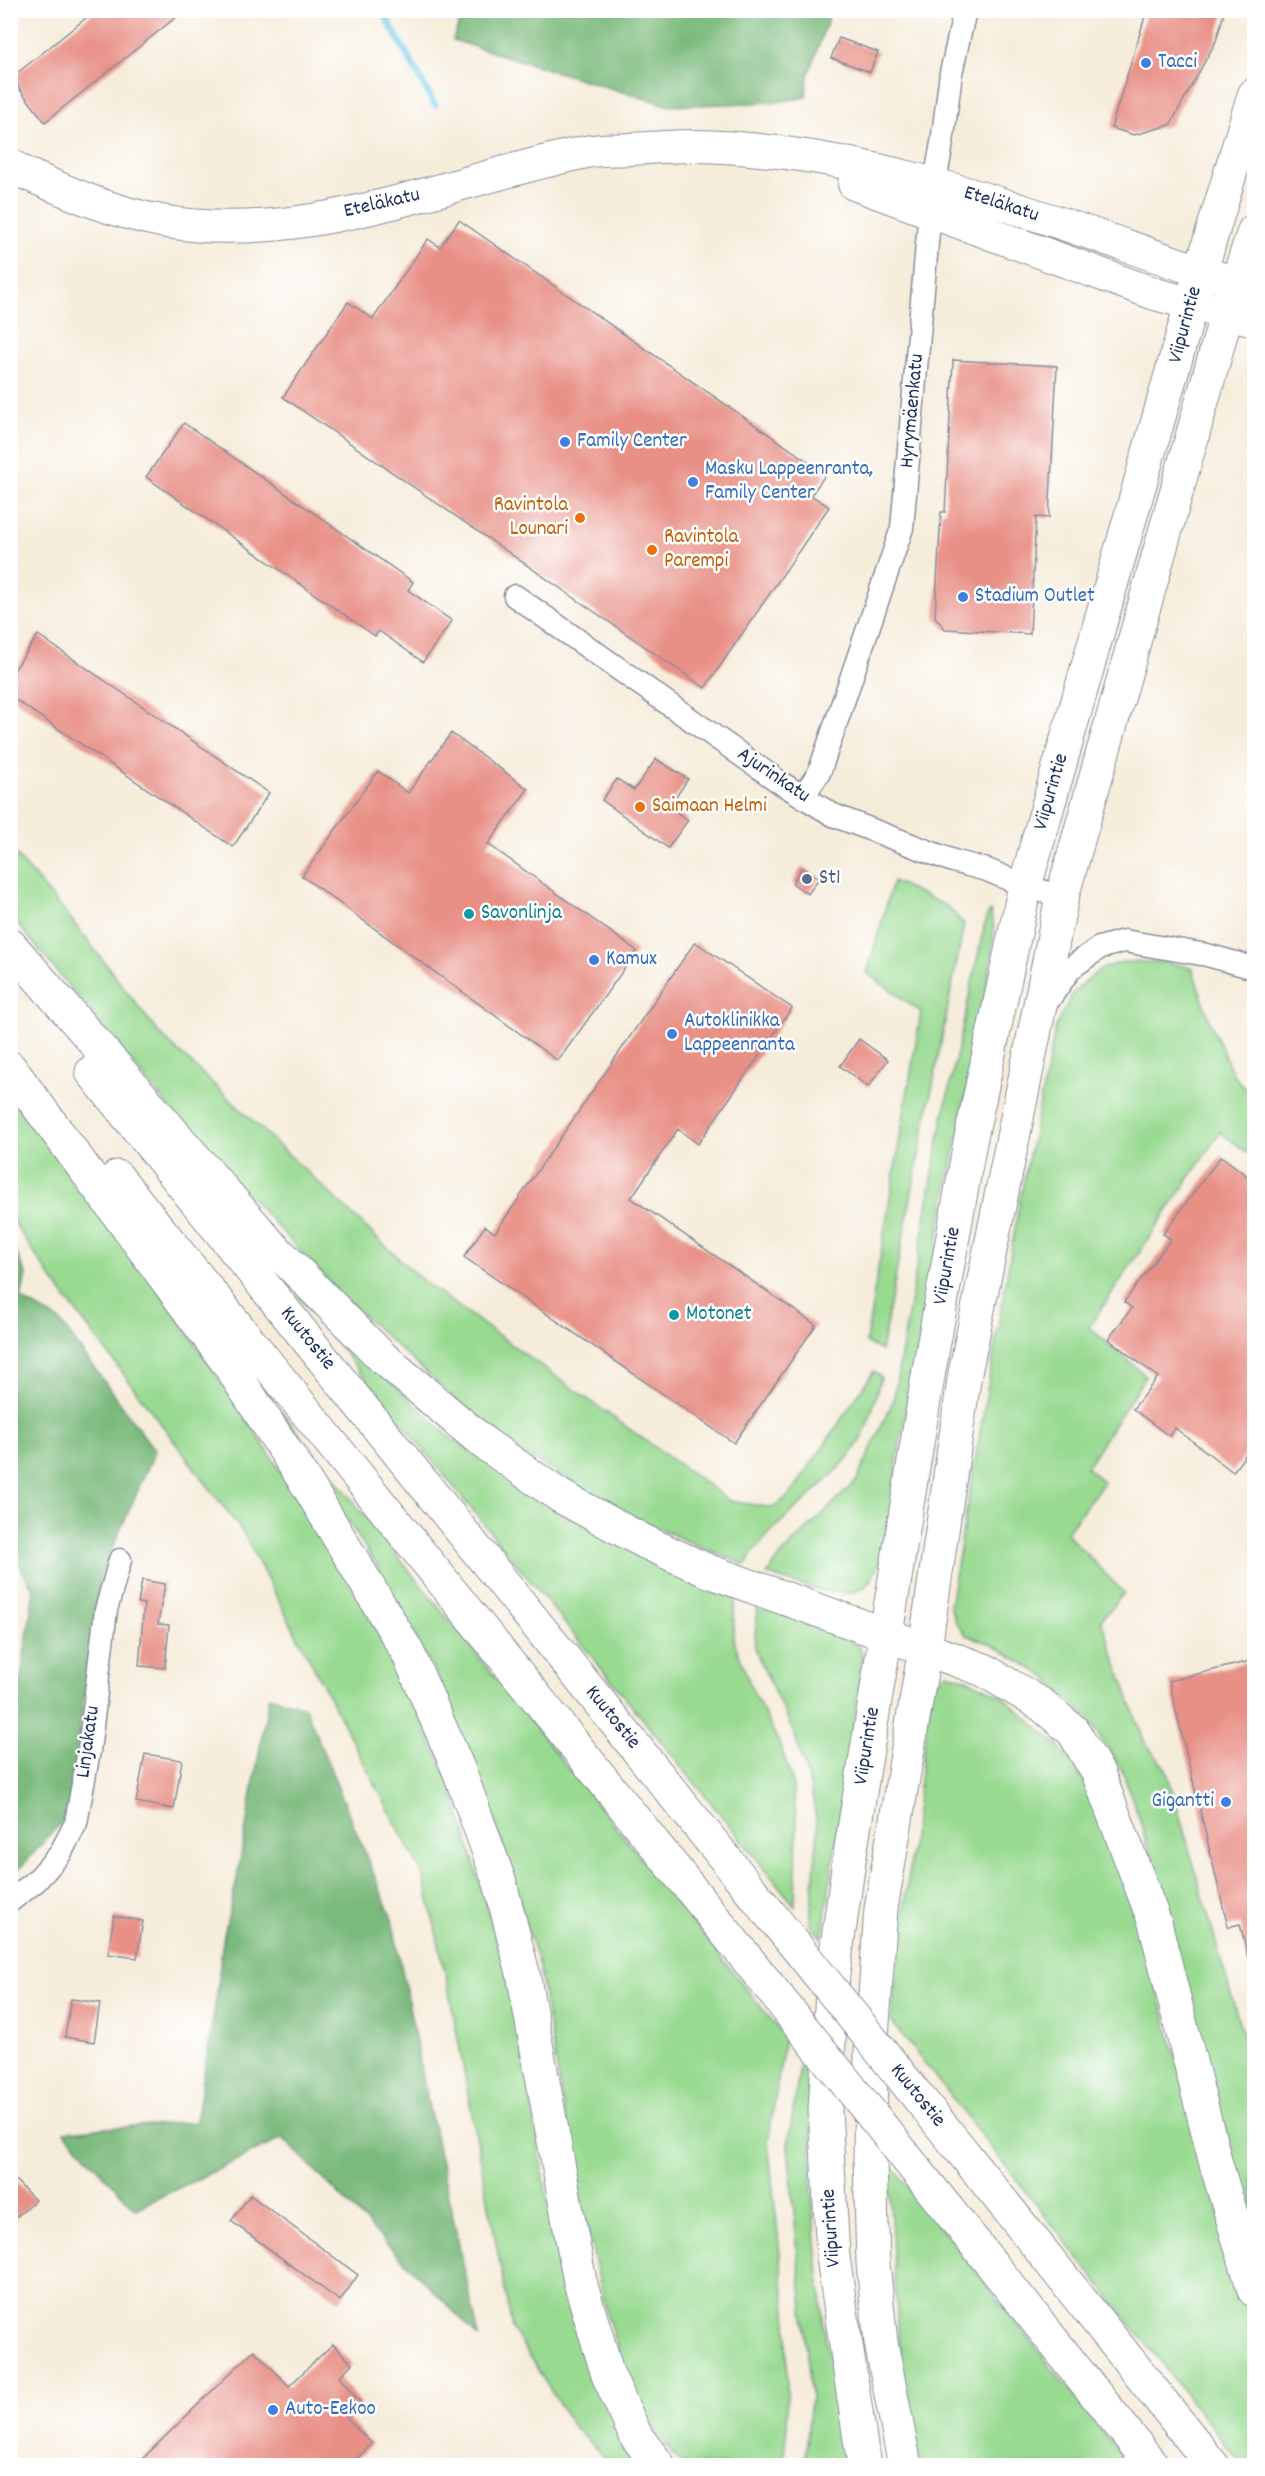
<svg xmlns="http://www.w3.org/2000/svg" width="1265" height="2476" font-family="Dekko,sans-serif">
  <style>
    .green { fill: #99da91; stroke: #5a8478; stroke-width: 1.5 }
    .forest { fill: #7aba7b; stroke: #4a746c; stroke-width: 1.5 }
    .lines { fill: none; stroke-linecap: round; stroke-linejoin: round }
    .stream { stroke: #67c6e5; stroke-width: 7 }
    .building { fill: #e89086 }
    .minor-casing { stroke: #888e9c; stroke-width: 25 }
    .secondary-casing { stroke: #888e9c; stroke-width: 34 }
    .primary-casing { stroke: #888e9c; stroke-width: 35 }
    .trunk-casing { stroke: #888e9c; stroke-width: 35 }
    .minor { stroke: #fff; stroke-width: 22 }
    .secondary { stroke: #fff; stroke-width: 32 }
    .primary { stroke: #fff; stroke-width: 33 }
    .trunk { stroke: #fff; stroke-width: 33 }
    .trunk-bridge-casing { stroke: #888e9c; stroke-width: 35; stroke-linecap: butt }
    .trunk-bridge { stroke: #fff; stroke-width: 33 }
    .shop-dot { fill: #3f7fe0; stroke: #fff; stroke-width: 2 }
    .food-dot { fill: #e8710a; stroke: #fff; stroke-width: 2 }
    .service-dot { fill: #5c6f8a; stroke: #fff; stroke-width: 2 }
    .culture-dot { fill: #0f9aa8; stroke: #fff; stroke-width: 2 }
    .labels { text-anchor: middle; dominant-baseline: central; stroke-width: 5; stroke-linejoin: round; paint-order: stroke }
    .shop-label { font-size: 21px; fill: #366cbe; stroke: #fff; text-anchor: start }
    .street-label { font-size: 21px; fill: #1b2f5e; stroke: #fff }
    .food-label { font-size: 21px; fill: #c56008; stroke: #fff; text-anchor: start }
    .service-label { font-size: 21px; fill: #4e5e75; stroke: #fff; text-anchor: start }
    .culture-label { font-size: 21px; fill: #0d838f; stroke: #fff; text-anchor: start }
  </style>
  <rect width="100%" height="100%" fill="#fff"/>
  <filter id="ink" filterUnits="userSpaceOnUse"><feTurbulence type="fractalNoise" baseFrequency=".0167" numOctaves="2"/><feDisplacementMap in="SourceGraphic" scale="12" xChannelSelector="R" yChannelSelector="G"/><feConvolveMatrix kernelMatrix="1 2 1 2 8 2 1 2 1" color-interpolation-filters="sRGB"/></filter>
  <filter id="wash" filterUnits="userSpaceOnUse"><feTurbulence type="fractalNoise" baseFrequency=".008" numOctaves="4" result="noise"/><feDisplacementMap in="SourceGraphic" scale="24" xChannelSelector="R" yChannelSelector="G"/><feGaussianBlur stdDeviation="1.35" result="paint"/><feColorMatrix in="noise" values="0 0 0 0 0 0 0 0 0 0 0 0 0 0 0 0 0 1.4 0 .05"/><feComposite in="paint" operator="in"/></filter>
  <g filter="url(#wash)">
    <rect width="100%" height="100%" fill="#f6ecda"/>
    <!-- green -->
    <path class="green" d="M10,848L70,918L159,1033L424,1282L730,1501L773,1508L791,1494L874,1371L881,1377C875,1396 871,1421 861,1439C831,1489 775,1515 745,1565L689,1542L615,1508L522,1453L454,1398L346,1300L186,1128L11,916Z
      M893,881L947,906L964,924L881,1351L866,1342L921,1012L867,973Z
      M990,911L994,928L991,962C960,1129 925,1295 897,1463C893,1489 885,1568 867,1585C846,1605 791,1582 767,1574L783,1553L857,1480L893,1401L941,1127L986,918Z
      M1122,962H1163L1192,968L1210,1022L1233,1074L1254,1101V1158L1220,1132L1089,1327L1146,1376L1086,1467L1104,1482L1066,1533L1124,1593L1101,1620L1144,1741L1166,1769L1254,2074V2237L1140,1820L1121,1768L1088,1718L1046,1677L989,1643L966,1635L955,1621L950,1606L1021,1194L1056,1026L1073,993L1099,970Z
      M10,1094L123,1238L258,1436L344,1571L405,1684L453,1791L506,1973L529,2088L554,2239L586,2359L640,2465H612L572,2425L512,2328L448,1985L424,1877L242,1531L51,1278L11,1218Z
      M302,1292L363,1356L451,1438L565,1515L735,1594L733,1639L751,1687L780,1745L792,1780L797,1826L795,1906L299,1297Z
      M262,1388L785,2037L768,2142L787,2321V2426L783,2465H685L676,2459L633,2398L607,2315L573,2162L539,1966L492,1813L440,1681L378,1567Z
      M758,1606L843,1634L860,1648L863,1658L822,1938L810,1923L818,1829L811,1789L794,1733L754,1648Z
      M946,1673L965,1678L1002,1696L1063,1750L1089,1789L1136,1913L1243,2298L1254,2326V2465H1242L891,2021L931,1687Z
      M801,2058L812,2069V2197L824,2329L848,2465H805L811,2395L788,2146Z
      M887,2160L1129,2465H921L910,2415L899,2342Z"/>
    <!-- forest -->
    <path class="forest" d="M463,11V10L831,11L808,76L806,97L777,102L669,106L453,40Z
      M10,1240L26,1274L21,1299L59,1320L155,1451L101,1574L68,1815L20,1868L11,1874V1741L34,1591L11,1551Z
      M269,1696L305,1707L392,1919L427,2099L479,2337L283,2138L135,2209L64,2131L196,2122L216,2001L223,1939L236,1884Z"/>
    <g class="lines">
      <!-- stream -->
      <path class="stream" d="M382,10L435,105"/>
    </g>
    <g id="blocks">
      <!-- building -->
      <path class="building" d="M96,10H185L45,122L11,78Z
        M1147,10H1225L1216,41L1170,125L1134,135L1111,128Z
        M839,38L878,52L870,72L831,58Z
        M459,220L826,474L811,495L829,507L705,688L283,397L348,302L373,319L428,239L440,247Z
        M953,360L1057,366L1049,518L1036,517L1030,634L945,629L935,617L941,512H945Z
        M184,423L413,582L408,590L452,621L423,662L379,631L375,636L146,477Z
        M38,635L269,793L233,847L10,696V676Z
        M451,733L528,789L488,844L637,951L558,1061L302,876L378,771L408,793Z
        M656,759L688,779L669,807L688,820L668,848L602,800L617,779L634,790Z
        M802,867L819,878L808,894L792,883Z
        M695,942L792,1008L698,1144L678,1129L631,1198L816,1325L734,1443L464,1257L485,1226L495,1233Z
        M859,1039L888,1060L868,1087L840,1066Z
        M1221,1156L1254,1181V1443L1233,1472L1175,1428L1169,1436L1133,1409L1158,1377L1108,1339L1132,1308L1124,1302L1171,1239L1163,1234Z
        M142,1580L165,1584L158,1624L169,1625L165,1668L139,1666L144,1604L138,1603Z
        M1254,1660V1957L1248,1958L1240,1924L1228,1927L1169,1681Z
        M145,1754L182,1760L174,1809L136,1802Z
        M114,1916L143,1921L137,1958L108,1954Z
        M71,1999L100,2003L94,2042L65,2037Z
        M10,2175L35,2200L10,2223Z
        M250,2195L358,2275L340,2301L231,2221Z
        M333,2344L352,2364L339,2377L361,2403L347,2418L372,2444L349,2466H135L254,2350L289,2386Z"/>
    </g>
  </g>
  <g filter="url(#ink)">
    <use href="#blocks" fill-opacity="0" stroke="#888e9c" stroke-width="1.5"/>
    <g class="lines">
      <defs>
        <path id="minor" d="M515,596L781,783L833,815L953,861L987,870L1025,886L1062,897
          M803,796L819,773L902,528L930,210L942,143L951,73L965,10
          M1045,1005L1071,968L1099,948L1124,941L1207,955L1254,968
          M10,1901L36,1881L60,1854L76,1823L89,1751L106,1610L120,1560"/>
        <path id="secondary" d="M10,164L22,172C67,192 112,212 161,221C306,247 446,181 586,152C600,149 616,150 630,149C651,148 673,146 694,146C889,149 1072,231 1254,289
          M854,184L1155,294L1254,320"/>
        <path id="primary" d="M864,2466L833,2257L825,2110L833,1974L850,1854L929,1370L970,1142L1025,886L1201,270L1254,95
          M905,2466L881,2343L873,2263L870,2160L871,2052L881,1909L925,1648L965,1373L1062,897L1227,313L1254,231"/>
        <path id="trunk" d="M10,945L269,1243L382,1357L484,1443L560,1496L643,1541L706,1570L984,1670L1042,1705L1073,1731L1098,1773L1155,1923L1216,2164L1254,2290
          M10,1068L228,1363L307,1484L408,1653L460,1773L500,1883L523,1973L580,2282L608,2375L636,2436L659,2466
          M92,1072L761,1903
          M117,1177L756,1970
          M965,2155L1213,2466
          M965,2231L1153,2466"/>
      </defs>
      <!-- minor casing -->
      <use href="#minor" class="minor-casing"/>
      <!-- secondary casing -->
      <use href="#secondary" class="secondary-casing"/>
      <!-- primary casing -->
      <use href="#primary" class="primary-casing"/>
      <!-- trunk casing -->
      <use href="#trunk" class="trunk-casing"/>
      <!-- minor -->
      <use href="#minor" class="minor"/>
      <!-- secondary -->
      <use href="#secondary" class="secondary"/>
      <!-- primary -->
      <use href="#primary" class="primary"/>
      <!-- trunk -->
      <use href="#trunk" class="trunk"/>
      <defs>
        <path id="trunk-bridge" d="M761,1903L965,2155
          M756,1970L965,2231"/>
      </defs>
      <!-- trunk-bridge casing -->
      <use href="#trunk-bridge" class="trunk-bridge-casing"/>
      <!-- trunk-bridge -->
      <use href="#trunk-bridge" class="trunk-bridge"/>
    </g>
  </g>
  <!-- markers -->
  <g class="shop-dot">
    <circle cx="1146" cy="63" r="6"/>
    <circle cx="565" cy="442" r="6"/>
    <circle cx="693" cy="482" r="6"/>
    <circle cx="963" cy="597" r="6"/>
    <circle cx="594" cy="960" r="6"/>
    <circle cx="672" cy="1034" r="6"/>
    <circle cx="1226" cy="1802" r="6"/>
    <circle cx="273" cy="2410" r="6"/>
  </g>
  <g class="food-dot">
    <circle cx="580" cy="518" r="6"/>
    <circle cx="652" cy="550" r="6"/>
    <circle cx="640" cy="807" r="6"/>
  </g>
  <circle class="service-dot" cx="807" cy="879" r="6"/>
  <g class="culture-dot">
    <circle cx="469" cy="914" r="6"/>
    <circle cx="674" cy="1315" r="6"/>
  </g>
  <g class="labels">
    <!-- shop labels -->
    <g class="shop-label">
      <text x="1158" y="63">Tacci</text>
      <text x="577" y="442">Family Center</text>
      <text x="705" y="470">Masku Lappeenranta,<tspan x="705" dy="24">Family Center</tspan></text>
      <text x="975" y="597">Stadium Outlet</text>
      <text x="606" y="960">Kamux</text>
      <text x="684" y="1022">Autoklinikka<tspan x="684" dy="24">Lappeenranta</tspan></text>
      <text x="1214" y="1802" text-anchor="end">Gigantti</text>
      <text x="285" y="2410">Auto-Eekoo</text>
    </g>
    <!-- street labels -->
    <g class="street-label">
      <text transform="translate(382 204) rotate(-13)">Eteläkatu</text>
      <text transform="translate(1001 205) rotate(18)">Eteläkatu</text>
      <text transform="translate(1186 325) rotate(-75)">Viipurintie</text>
      <text transform="translate(913 411) rotate(-85)">Hyrymäenkatu</text>
      <text transform="translate(773 776) rotate(34)">Ajurinkatu</text>
      <text transform="translate(1052 792) rotate(-74)">Viipurintie</text>
      <text transform="translate(948 1266) rotate(-80)">Viipurintie</text>
      <text transform="translate(307 1339) rotate(51)">Kuutostie</text>
      <text transform="translate(612 1718) rotate(51)">Kuutostie</text>
      <text transform="translate(89 1742) rotate(-82)">Linjakatu</text>
      <text transform="translate(868 1746) rotate(-81)">Viipurintie</text>
      <text transform="translate(917 2096) rotate(51)">Kuutostie</text>
      <text transform="translate(832 2228) rotate(-94)">Viipurintie</text>
    </g>
    <!-- food labels -->
    <g class="food-label">
      <text x="568" y="506" text-anchor="end">Ravintola<tspan x="568" dy="24">Lounari</tspan></text>
      <text x="664" y="538">Ravintola<tspan x="664" dy="24">Parempi</tspan></text>
      <text x="652" y="807">Saimaan Helmi</text>
    </g>
    <!-- service labels -->
    <g class="service-label">
      <text x="819" y="879">St1</text>
    </g>
    <!-- culture labels -->
    <g class="culture-label">
      <text x="481" y="914">Savonlinja</text>
      <text x="686" y="1315">Motonet</text>
    </g>
  </g>
  <!-- margin -->
  <rect width="1265" height="2476" fill="none" stroke="#fff" stroke-width="36"/>
</svg>
